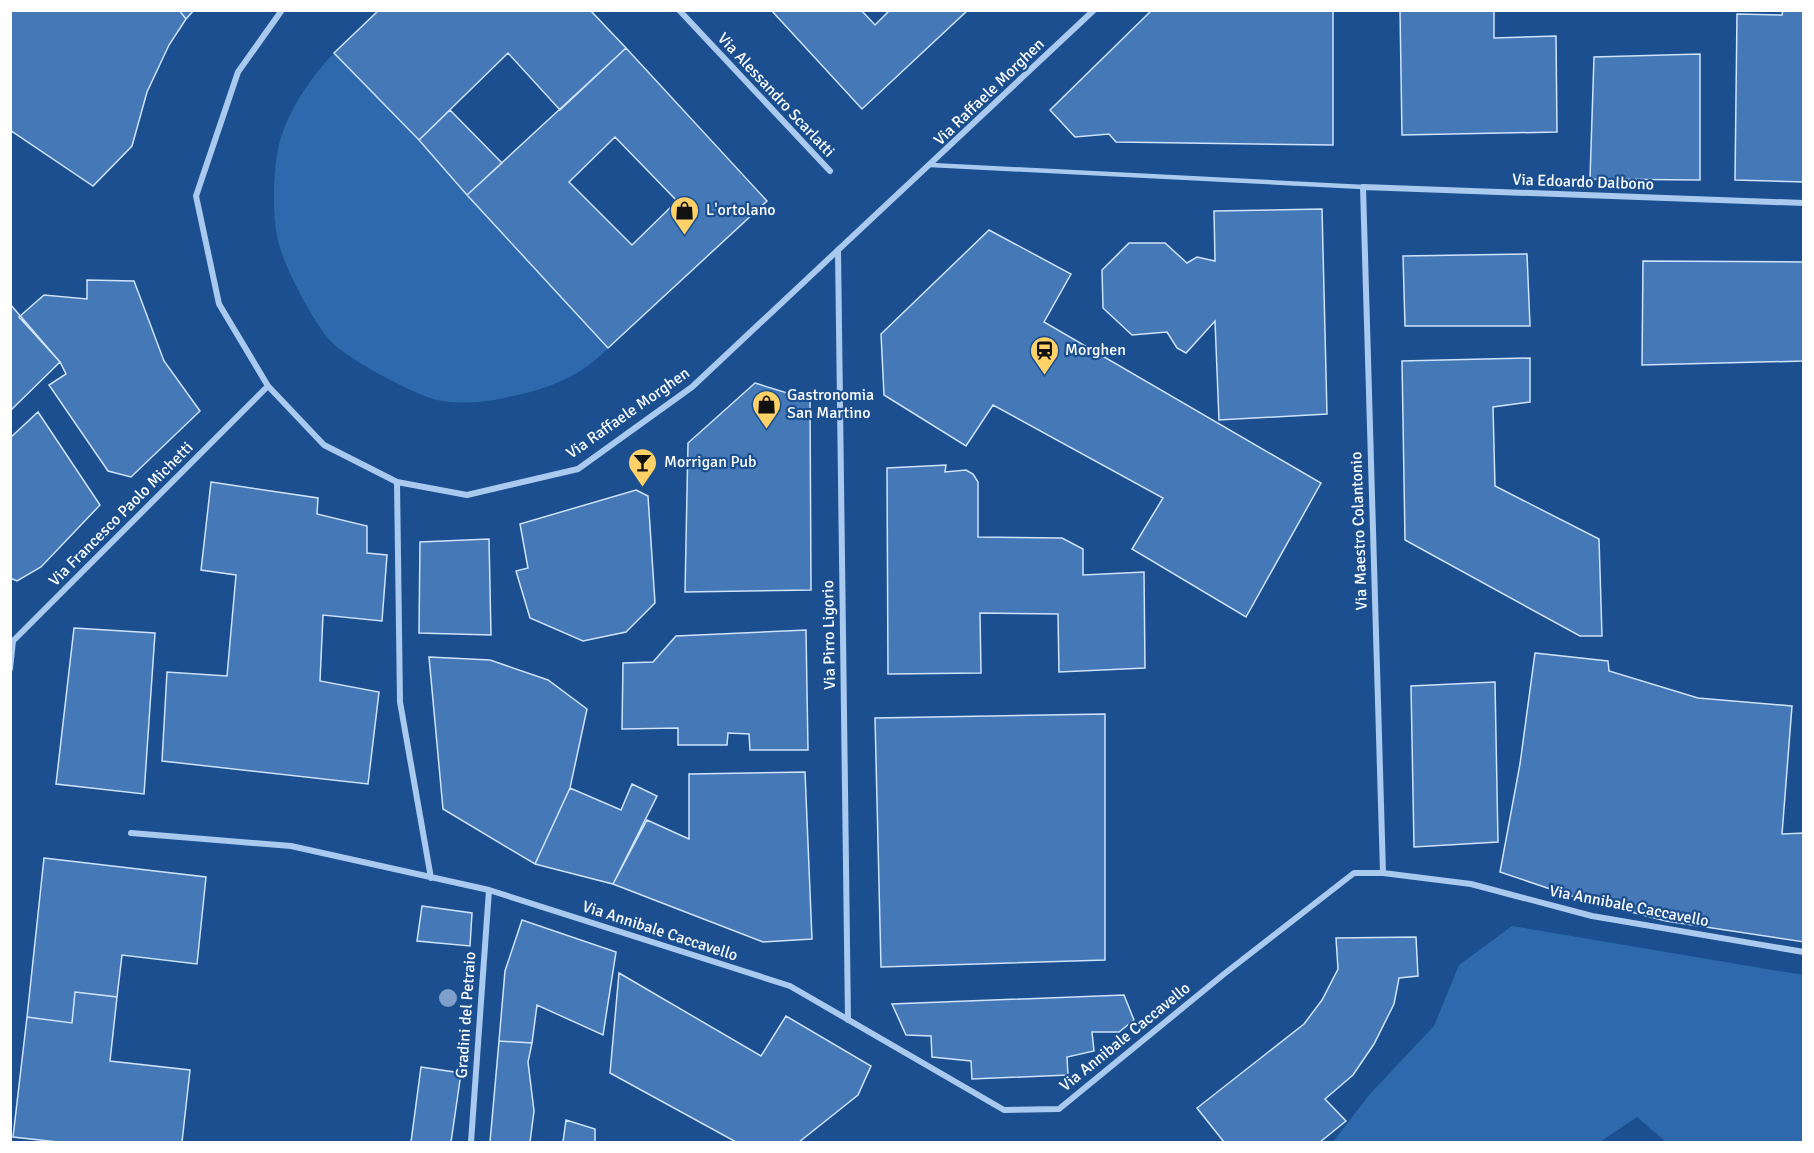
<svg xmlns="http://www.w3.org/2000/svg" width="1814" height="1153" font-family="Signika,sans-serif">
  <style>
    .green { fill: #2e69ad }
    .building { fill: #4478b7; stroke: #cfe3fa; stroke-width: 1.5; fill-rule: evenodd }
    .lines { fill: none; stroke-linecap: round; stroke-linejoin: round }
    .lane { stroke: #a9c9ee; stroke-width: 4.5 }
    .street { stroke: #a9c9ee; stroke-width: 6 }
    .tree { fill: #7ea0ca }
    .labels { text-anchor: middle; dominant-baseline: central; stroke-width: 4.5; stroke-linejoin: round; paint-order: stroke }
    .street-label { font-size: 16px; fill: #fff; stroke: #1b4f8f }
    .poi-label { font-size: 16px; fill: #fff; stroke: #1b4f8f; text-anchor: start }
  </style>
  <rect width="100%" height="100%" fill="#1b4f8f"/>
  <!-- green -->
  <path class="green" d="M334,53L419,140L608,348C583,375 549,389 513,396C488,402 463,405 437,400C413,394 342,357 327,337C310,315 282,264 277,236C272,211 273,165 280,141C289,109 311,77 334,53Z
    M1512,926L1803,975V1142H1666L1637,1117L1600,1142H1333L1369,1095L1434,1026L1459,965Z"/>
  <!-- building -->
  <path class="building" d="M10,10H179L186,19L169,45L147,92L132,146L93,186L10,130Z
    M179,10H194L186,19Z
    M379,10H590L626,48L560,110L508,53L419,140L334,53Z
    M771,10H861L875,25L890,10H968L862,109Z
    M1152,10H1333V145L1116,142L1109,134L1075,137L1050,110Z
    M1400,10H1494V38L1556,36L1557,132L1402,135Z
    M1783,10H1804V182L1735,180L1737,14L1782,15Z
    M626,48L767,201L608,348L467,195ZM615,137L677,201L632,245L569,182Z
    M1700,54V180L1590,179L1594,57Z
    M450,110L502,163L467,195L419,140Z
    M1322,209L1327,414L1219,420L1215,321L1186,353L1177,348L1167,332L1132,335L1103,308L1102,270L1129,243H1165L1187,263L1197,257L1215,261L1214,211Z
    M989,230L1071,274L1044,322L1321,483L1246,617L1132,549L1163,498L993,405L966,446L884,395L881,334Z
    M1527,254L1530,326H1405L1403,256Z
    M1643,261L1804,262V361L1642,365Z
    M87,280L134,281L164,361L200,411L131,477L108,471L49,385L66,374L60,362L19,317L44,295L87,299Z
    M10,304L60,362L10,411Z
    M1530,358V402L1493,407L1495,486L1599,539L1602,636H1580L1405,540L1402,361Z
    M755,383L810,400L811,590L685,592L688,443Z
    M38,412L100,505L41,567L17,581L10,578V438Z
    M946,465L945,472L966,470L973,474L978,482V537L1062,538L1083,549V575L1144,572L1145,668L1059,672L1058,614L980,613L981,673L888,674L887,468Z
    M211,482L318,498L317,514L367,526V553L387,555L382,621L323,615L320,681L379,692L368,784L162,761L167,672L227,676L236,575L201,570Z
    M636,490L648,496L655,603L626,632L583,641L530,618L516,571L528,568L520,524Z
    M489,539L491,635L419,633L420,542Z
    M74,628L155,633L144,794L56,784Z
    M806,630L808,750H750L749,734L728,733L727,745H678V728L622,729L623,663L653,662L676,636Z
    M1535,653L1608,661L1609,671L1698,698L1792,706L1782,834L1804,833V942L1666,921L1577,898L1500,872L1520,764Z
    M429,657L490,660L548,680L587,709L570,788L535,864L443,809Z
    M1495,682L1498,842L1414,847L1411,686Z
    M1105,714V960L881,967L875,718Z
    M805,772L812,939L763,942L613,884L647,820L689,839V774Z
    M632,784L657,796L613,884L535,864L570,788L621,810Z
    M44,858L206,877L197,964L122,955L117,997L75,992L72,1023L27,1017Z
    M422,906L472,913L470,946L417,941Z
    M522,920L616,952L603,1035L537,1005L532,1043L499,1041L505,971Z
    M1416,937L1418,976L1399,978L1394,1004L1374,1044L1353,1075L1325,1099L1346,1121L1320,1142H1224L1197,1108L1304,1024L1322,1000L1338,969L1336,938Z
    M619,973L761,1056L786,1016L871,1066L858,1095L799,1142H736L610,1073Z
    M75,992L117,997L110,1061L190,1070L182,1142H58L13,1137L27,1017L72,1023Z
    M1124,995L1134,1020L1119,1032H1092L1094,1051L1067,1057L1068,1075L972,1079L971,1061L932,1057L931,1036L906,1035L892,1004Z
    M499,1041L532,1043L528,1062L534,1111L530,1142H490Z
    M421,1067L461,1073L451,1142H411Z
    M566,1120L595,1129V1142H563Z"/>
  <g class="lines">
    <!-- lane -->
    <path class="lane" d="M931,165L1363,187"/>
    <!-- street -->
    <path class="street" d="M282,10L238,72L196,196L219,304L268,386L324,445L397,482L467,495L578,469L692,387L1094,10
      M679,10L830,171
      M838,250L848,1020
      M397,482L400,702L431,878
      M10,669L13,641L268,386
      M131,833L291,846L489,890L790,986L1004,1110L1059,1109L1224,974L1354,873H1383L1471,884L1592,916L1804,952
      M1383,873L1363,187L1804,203
      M471,1142L489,890"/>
  </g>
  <!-- trees -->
  <circle class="tree" cx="448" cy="998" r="9"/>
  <!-- icons -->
  <defs>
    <symbol id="shop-pin" viewBox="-11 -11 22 30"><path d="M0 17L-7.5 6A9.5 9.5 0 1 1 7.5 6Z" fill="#ffd166" stroke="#1b4f8f"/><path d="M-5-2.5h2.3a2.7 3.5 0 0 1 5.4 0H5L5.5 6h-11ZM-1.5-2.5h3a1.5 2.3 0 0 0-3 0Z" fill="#111"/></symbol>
    <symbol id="station-pin" viewBox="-11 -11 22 30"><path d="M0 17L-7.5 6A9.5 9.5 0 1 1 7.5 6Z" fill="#ffd166" stroke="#1b4f8f"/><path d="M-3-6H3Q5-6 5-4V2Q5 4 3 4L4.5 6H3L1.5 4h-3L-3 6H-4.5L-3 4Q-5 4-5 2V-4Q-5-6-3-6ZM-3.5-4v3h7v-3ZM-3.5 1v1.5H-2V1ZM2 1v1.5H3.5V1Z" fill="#111"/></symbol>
    <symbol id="bar-pin" viewBox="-11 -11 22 30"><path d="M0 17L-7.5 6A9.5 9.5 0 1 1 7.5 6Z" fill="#ffd166" stroke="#1b4f8f"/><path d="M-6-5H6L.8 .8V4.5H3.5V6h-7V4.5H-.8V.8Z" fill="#111"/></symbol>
  </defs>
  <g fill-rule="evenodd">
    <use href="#shop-pin" x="668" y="194" width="33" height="45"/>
    <use href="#station-pin" x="1028" y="334" width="33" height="45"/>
    <use href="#shop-pin" x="750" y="388" width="33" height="45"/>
    <use href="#bar-pin" x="626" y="446" width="33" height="45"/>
  </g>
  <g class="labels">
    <!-- street labels -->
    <g class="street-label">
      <text transform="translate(989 92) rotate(-44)">Via Raffaele Morghen</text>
      <text transform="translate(776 95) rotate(47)">Via Alessandro Scarlatti</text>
      <text transform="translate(1583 182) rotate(2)">Via Edoardo Dalbono</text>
      <text transform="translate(628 413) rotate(-35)">Via Raffaele Morghen</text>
      <text transform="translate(121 514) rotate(-45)">Via Francesco Paolo Michetti</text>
      <text transform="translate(1359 531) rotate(-92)">Via Maestro Colantonio</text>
      <text transform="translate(829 635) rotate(-91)">Via Pirro Ligorio</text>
      <text transform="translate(1629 906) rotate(11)">Via Annibale Caccavello</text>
      <text transform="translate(660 931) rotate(18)">Via Annibale Caccavello</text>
      <text transform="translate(466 1015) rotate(-86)">Gradini del Petraio</text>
      <text transform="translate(1125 1037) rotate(-39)">Via Annibale Caccavello</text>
    </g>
    <!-- poi labels -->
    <g class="poi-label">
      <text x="706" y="210">L'ortolano</text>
      <text x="1065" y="350">Morghen</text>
      <text x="787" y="395">Gastronomia<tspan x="787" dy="18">San Martino</tspan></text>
      <text x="664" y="462">Morrigan Pub</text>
    </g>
  </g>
  <!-- border -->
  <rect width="1814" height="1153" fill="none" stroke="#ffffff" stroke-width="24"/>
</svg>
